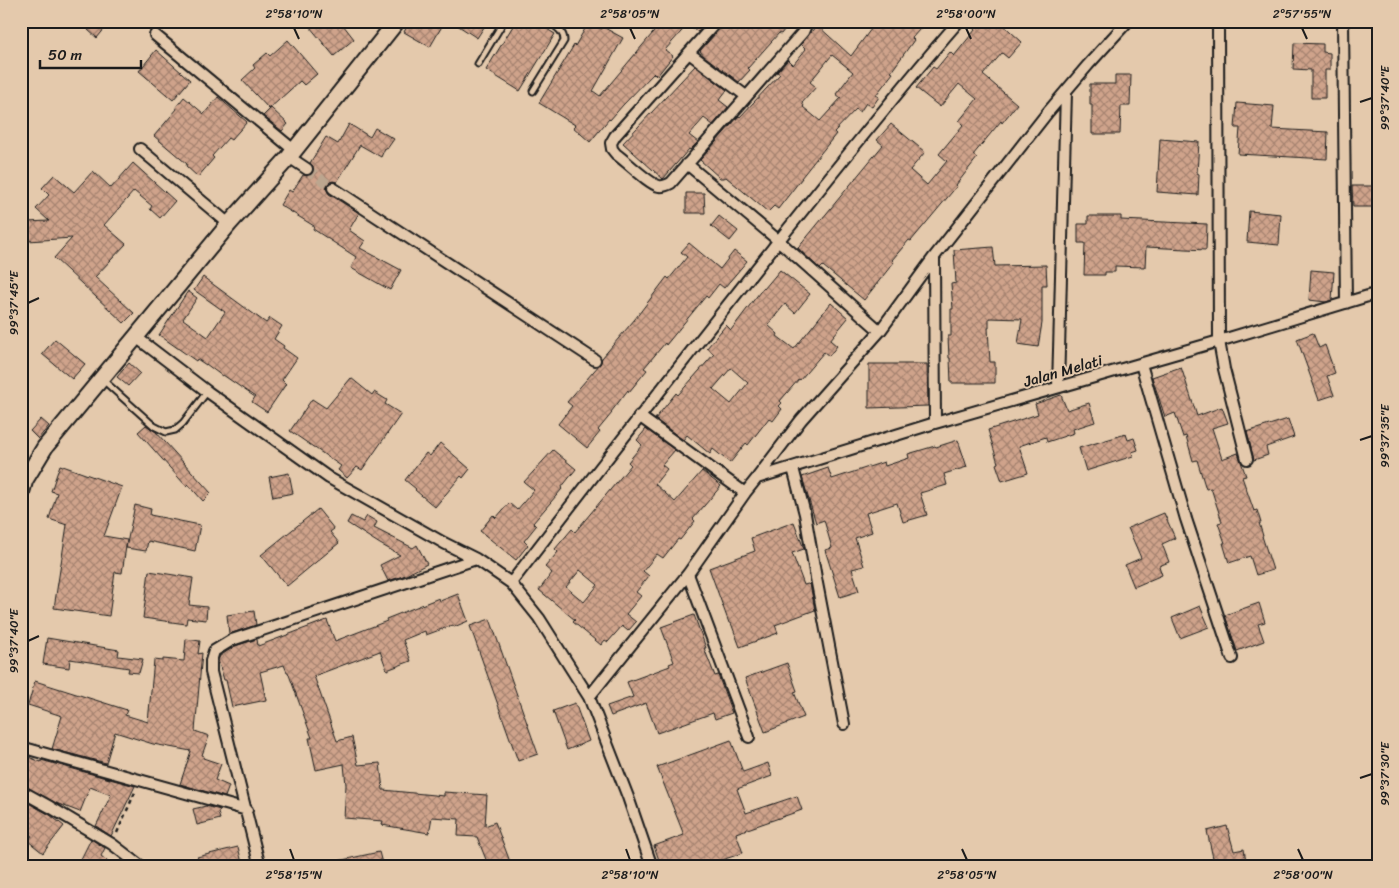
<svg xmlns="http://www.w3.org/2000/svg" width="1399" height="888" font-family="Sriracha,sans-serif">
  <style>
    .building { fill: url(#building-cross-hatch); stroke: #1c1c1c; fill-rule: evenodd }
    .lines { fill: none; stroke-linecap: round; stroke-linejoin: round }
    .minor-tunnel { stroke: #bca68f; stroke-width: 10; stroke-dasharray: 10 5; stroke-linecap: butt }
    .service-casing { stroke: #1c1c1c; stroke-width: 9 }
    .minor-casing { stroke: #1c1c1c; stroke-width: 14 }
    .secondary-casing { stroke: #1c1c1c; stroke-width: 19 }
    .path { stroke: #1c1c1c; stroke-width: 2.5; stroke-dasharray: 4 4; stroke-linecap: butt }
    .service { stroke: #e4c9ac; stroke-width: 5 }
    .minor { stroke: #e4c9ac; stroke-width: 10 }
    .secondary { stroke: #e4c9ac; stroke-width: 15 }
    .ticks { fill: none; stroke: #1c1c1c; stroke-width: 2 }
    .labels { text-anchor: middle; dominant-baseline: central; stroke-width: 4; stroke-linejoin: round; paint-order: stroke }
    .street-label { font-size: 15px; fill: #1c1c1c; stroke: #e4c9ac }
    .neatline { fill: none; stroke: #1c1c1c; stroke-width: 2 }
    .ticks-label { font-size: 12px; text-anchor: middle; fill: #1c1c1c }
  </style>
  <defs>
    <pattern id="building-cross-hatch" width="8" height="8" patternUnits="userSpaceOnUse" patternTransform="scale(1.25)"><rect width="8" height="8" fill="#cfa38b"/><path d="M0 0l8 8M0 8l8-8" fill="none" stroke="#a78471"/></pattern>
  </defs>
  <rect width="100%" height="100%" fill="#e4c9ac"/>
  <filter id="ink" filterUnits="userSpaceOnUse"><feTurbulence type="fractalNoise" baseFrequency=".02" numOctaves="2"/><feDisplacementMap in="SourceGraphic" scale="10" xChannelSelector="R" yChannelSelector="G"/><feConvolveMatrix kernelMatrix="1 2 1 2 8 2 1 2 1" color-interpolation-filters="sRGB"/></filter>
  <g filter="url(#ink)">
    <!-- building -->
    <path class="building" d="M96,21H100L106,27L97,38L88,30Z
      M305,21H340L354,39L334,56Z
      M410,21H445L430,47L404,32Z
      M451,21H488L477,38Z
      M516,21H534L555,34L520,91L486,70Z
      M663,21H708L698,32L688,24L665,50L673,56L657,76L654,73L623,105L610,120L609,119L590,142L573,127L575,125L539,103L574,45L575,46L589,22L602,29L603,27L623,38L593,91L600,96Z
      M724,21H791L781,34L779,33L748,68L750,70L739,82L704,56L700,51L722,26Z
      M877,21H927L912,38L914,40L891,72L893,73L876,95L879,97L872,107L866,103L860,112L856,109L834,132L836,134L801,178H802L778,209L774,206L768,212L726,177L724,178H720L700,160L739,116L740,117L780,74L777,72L788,60L793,65L806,49L801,44L817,25L851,56ZM832,55L853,72L836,94L841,98L820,121L803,107L804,106L802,103L816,87L810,82Z
      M966,21H999L1022,42L1008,58L1002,53L983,75L1017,104L1002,123L1001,121L973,155L977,158L956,185L957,186L911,241L909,240L892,260L894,262L864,300L823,266L820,269L798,248L883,145L877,140L891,124L925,152L910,170L927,185L947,161L939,154L963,125L959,121L977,99L959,84L940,107L916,88L933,67L936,69L950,52L954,56L975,30Z
      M288,40L317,74L304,85L300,81L269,109L242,80L255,68L253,65L267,53L270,56Z
      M1294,43L1323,44V52L1330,53V70H1325V98H1311V70L1293,69Z
      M156,50L190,80L173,100L139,71Z
      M695,66L727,90L719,100L728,107L713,125L704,118L689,135L698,142L690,150L689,149L663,179L623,143Z
      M1115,75H1131L1130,106H1121L1120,134H1092V105H1090V84H1115Z
      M184,97L204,114L218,97L247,122L231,140L228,138L212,156L214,158L198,177L186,166L187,164L154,136L177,109L176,107Z
      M1237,103L1274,106L1272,129L1328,132L1327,159L1238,154L1240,128H1235Z
      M271,108L288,124L282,131L263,116Z
      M349,124L370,137L375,128L394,139L387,149L385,148L381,157L360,145L337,182L333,181L330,182L326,188L329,194L359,213L349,230L365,241L360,248L401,270L390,290L351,268L356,257L313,229L314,226L280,205L289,190L292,192L303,175L307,176L312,173L313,166L310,163L326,137L338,144Z
      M1160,139L1199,142L1197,173L1199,174L1198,195L1157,192Z
      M133,163L175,201L160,218L150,209L152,206L134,191L104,225L126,244L95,277L134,313L124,323L54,258L72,238L28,241L27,222L49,221L36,209L49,195L42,188L54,175L74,192L93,171L111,188Z
      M1352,186H1378V207H1353Z
      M686,193H704L705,213H686Z
      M1249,211L1281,214L1279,245L1247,242Z
      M719,216L738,231L730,241L711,226Z
      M1088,216H1121V220L1207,224L1206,250L1146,247L1145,267L1115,266V272H1105V275H1084L1085,243H1078V224H1088Z
      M689,243L720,269L734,251L747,261L724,288L719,284L708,298L706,296L666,345L665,343L644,368L647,370L629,392L628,390L611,412L612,413L598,430L600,432L587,448L558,424L572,406L567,402L600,364L602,358L635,319L667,277L669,279L687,257L681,252Z
      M993,247L995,266L1046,265L1047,285H1042V323L1038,347L1018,344L1022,319L989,318V328H988L990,362H995V383H951L950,358H949L948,336H951V309H953L951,284L956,283L954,250Z
      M780,270L810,294L795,313L785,304L768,325L778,334L777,336L794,349L831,303L848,318L830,340L837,346L829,356L824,352L800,380L799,379L780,401L782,403L779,406L782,409L773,421L769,418L748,445L746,443L730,463L713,449L710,454L687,435L683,440L655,419L676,393L678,395L714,354L707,348L726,325L731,330L763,288L764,289ZM731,368L748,383L731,404L713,389Z
      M1311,270L1334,272L1332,300L1326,302L1309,300Z
      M203,277L266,323L270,318L282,326L274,339L284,346L283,348L297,358L282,380L286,384L267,412L252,402L255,397L223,375L222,376L206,364V365L197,359L196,361L159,335L188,291L197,298L183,319L208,337L225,312L194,290Z
      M1313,333L1319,348L1325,345L1335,373L1327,376L1334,395L1319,400L1297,339Z
      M55,339L85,364L72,379L42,354Z
      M129,363L140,373L128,386L117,377Z
      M869,364H927L928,406L869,408Z
      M1181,367L1197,416L1222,407L1228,423L1212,428L1222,459L1238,453L1246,476L1242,477L1254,511L1257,510L1261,523H1259L1263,536H1262L1273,570L1256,575L1250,556L1229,563L1223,543H1225L1218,523L1222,522L1211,488L1206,489L1197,460L1193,461L1186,436L1183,437L1175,413L1165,417L1152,377Z
      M351,378L372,395L374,392L387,400L385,404L401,414L362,470L357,467L347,478L338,470L341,466L290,431L312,399L326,408Z
      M1061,395L1067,410L1089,403L1095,422L1073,429L1074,433L1047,442L1046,437L1019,446L1028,473L1002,481L996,464L998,463L988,430L1038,414L1035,404Z
      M41,419L49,426L38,439L30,431Z
      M1288,419L1294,437L1266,447L1268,455L1254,460L1247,432Z
      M146,425L156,432L211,493L203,501L188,484L186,486L138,432Z
      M646,429L675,450L662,465L667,469L655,484L675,502L702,471L721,486L693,519L695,521L680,540L678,539L663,558L657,554L643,571L649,576L636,592L641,596L626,614L636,622L628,631L622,626L608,642L605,640L601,645L573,622L575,620L539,590L552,573L545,567L558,552L555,549L572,529L575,532L631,465L628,462L642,445L637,440ZM580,570L598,585L584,602L566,587Z
      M1126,434L1128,440L1134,438L1138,450L1132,452L1133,456L1086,471L1079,448Z
      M958,440L967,467L944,474L947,485L920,493L927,515L903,522L897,503L866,513L872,532L855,538L864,566L852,569L859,591L840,597L825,550L832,548L824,520L816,523L802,477L828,468L832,479L884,462L885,466L909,458L908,454L935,446L936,447Z
      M440,443L470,469L463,478L461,476L435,507L415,490L416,489L405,480L426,453L430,456Z
      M553,450L576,469L561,488L562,489L533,523L536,526L524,541L528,545L516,560L480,531L493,515L496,518L509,503L517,510L534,490L524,482Z
      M60,465L122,487L104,536L127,540L122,573L115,572L109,616L54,608L67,525L49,519L57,493L51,491Z
      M289,473L293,493L273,497L269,477Z
      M135,505L151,509L150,515L200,525L195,551L148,541L146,551L126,548Z
      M318,509L334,529L330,532L339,543L287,586L261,555Z
      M1164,513L1175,538L1162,544L1169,562L1159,566L1162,575L1134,587L1125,565L1141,558L1128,528Z
      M351,516L363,522L367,516L377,522L374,528L413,548L417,545L427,564L406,575L388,581L380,565L400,555L380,544L347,523Z
      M794,522L804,549L792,553L804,585L808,584L809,585L810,584L815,610L775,625L778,633L740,647L731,623H729L709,568L755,551L751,538Z
      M149,571L193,578L189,605L207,607L206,620L187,618L186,624L143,618Z
      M458,594L468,621L454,627L453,625L426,635L425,631L403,640L411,661L387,670L380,651L314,676L337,741L352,737L358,765L380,763L383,790L444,796V792L487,795L485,826L495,822L512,867H489L477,837L458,836L459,819L432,817L429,833L382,825L383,821L344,818L346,785L344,764L316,770L309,738H312L288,672H287L284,665L260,672L266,700L232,707L226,680H224L218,660L220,656L235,646L257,639L258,646L327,620L335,641L387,621L386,619L439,598L440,601Z
      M1259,603L1265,622L1258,624L1264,641L1237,651L1225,615Z
      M1200,606L1209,627L1180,638L1172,618Z
      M254,611L256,625L229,634L227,615Z
      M694,615L706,648H704L715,676L718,675L732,713L715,719L713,713L657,733L646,703L611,716L607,706L633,697L627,682L670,666L669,664L674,662L661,627Z
      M490,619L538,754L518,761L470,626Z
      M47,638L119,650L118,656L143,659L139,673L128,672L129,668L70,659L69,668L43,664Z
      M186,639L200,641L198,654L202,653L195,731L209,736L202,755L204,756L203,758L221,764L215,780L229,786L225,797L180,784L191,751L153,744L115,732L106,763L52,749L62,716L28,705L35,681L127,710L125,715L148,722L154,660L163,661V659L184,661Z
      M787,663L797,691L794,692L804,717L765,732L745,678Z
      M575,703L589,741L567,750L553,711Z
      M731,740L743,772L768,763L772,776L737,789L746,813L797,796L802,810L736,833L743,853L716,862L718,867H665L662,859L659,860L654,846L684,835L657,767Z
      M21,754L41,762V760L135,786L111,836L96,826L111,795L90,787L80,812L56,803L21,784Z
      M21,799L50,815L64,826L43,853L28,841L32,836L21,828Z
      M206,806L220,810L218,813L220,819L197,825L193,809Z
      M1227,826L1234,851L1244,849L1247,867H1215L1207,831Z
      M91,839L105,848L101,856L115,867H77Z
      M238,847L242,863L229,867H200L197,857Z
      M379,852L383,867H334L333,862Z"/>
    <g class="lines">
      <!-- minor-tunnel -->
      <path class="minor-tunnel" d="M307,169L333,188"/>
      <defs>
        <path id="service" d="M478,64L504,21
          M533,91L564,41C564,31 556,27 549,21
          M103,380L154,426L166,432L175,430L183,423L207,392"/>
        <path id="minor" d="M717,21L615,136L611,143L612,149L616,154C626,161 649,184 659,186C663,187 667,185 671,183L803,32L806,25L805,21
          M1218,21L1219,341L1224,369L1247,459
          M1343,21L1346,303
          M155,35L295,151
          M689,53L746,96
          M140,149L229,224
          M289,157L307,169
          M687,164L779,241L880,331
          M333,188L595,360
          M934,257L935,423
          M136,337L208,392L329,478L444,543L476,559L511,583L539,618L589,697L628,797L652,867
          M1141,364L1186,519L1232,658
          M1058,387L1066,92
          M639,416L745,493
          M793,468L805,514L816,578L844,724
          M757,478L935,423L1219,341L1378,293
          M688,574L749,737
          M511,583C597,471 684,360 772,249C833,173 894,95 959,21
          M589,697L688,574L745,493L757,478L801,420L880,331L934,257L1048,112L1088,65L1128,21
          M21,747L247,810
          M21,791L50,807L112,844L142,867
          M260,867L211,672V661L214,651L232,640L476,559"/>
        <path id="secondary" d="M21,494L25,480L45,447L229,224L289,157L397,21"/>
      </defs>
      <!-- service casing -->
      <use href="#service" class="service-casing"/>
      <!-- minor casing -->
      <use href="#minor" class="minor-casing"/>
      <!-- secondary casing -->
      <use href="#secondary" class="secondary-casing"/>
      <!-- path -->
      <path class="path" d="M117,833L136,790"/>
      <!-- service -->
      <use href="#service" class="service"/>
      <!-- minor -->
      <use href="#minor" class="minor"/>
      <!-- secondary -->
      <use href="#secondary" class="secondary"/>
    </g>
  </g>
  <!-- ticks -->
  <path class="ticks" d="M294,28L299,39M630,28L635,39M966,28L971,39M1302,28L1307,39M1360,102L1372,98M28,303L39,298M1360,440L1372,436M28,641L39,636M1360,778L1372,774M290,849L294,860M626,849L630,860M962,849L967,860M1298,849L1303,860"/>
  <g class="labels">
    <!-- street labels -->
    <g class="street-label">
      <text transform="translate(1063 371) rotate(-16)">Jalan Melati</text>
    </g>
  </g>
  <!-- margin -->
  <rect width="1399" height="888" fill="none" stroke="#e4c9ac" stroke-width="55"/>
  <!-- scale -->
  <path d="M40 60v8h101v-8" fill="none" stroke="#1c1c1c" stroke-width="2.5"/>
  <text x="48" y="60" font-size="15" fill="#1c1c1c" stroke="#e4c9ac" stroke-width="4" paint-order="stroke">50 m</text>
  <rect x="28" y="28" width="1344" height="832" class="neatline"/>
  <g class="ticks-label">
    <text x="294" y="18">2°58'10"N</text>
    <text x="630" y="18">2°58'05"N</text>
    <text x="966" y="18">2°58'00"N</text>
    <text x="1302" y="18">2°57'55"N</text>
    <text transform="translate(1385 98) rotate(-90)" y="4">99°37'40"E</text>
    <text transform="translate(14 303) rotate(-90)" y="4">99°37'45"E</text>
    <text transform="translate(1385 436) rotate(-90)" y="4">99°37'35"E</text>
    <text transform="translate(14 641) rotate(-90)" y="4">99°37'40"E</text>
    <text transform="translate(1385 774) rotate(-90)" y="4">99°37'30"E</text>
    <text x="294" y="879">2°58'15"N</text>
    <text x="630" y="879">2°58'10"N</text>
    <text x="967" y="879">2°58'05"N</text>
    <text x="1303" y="879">2°58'00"N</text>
  </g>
</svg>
